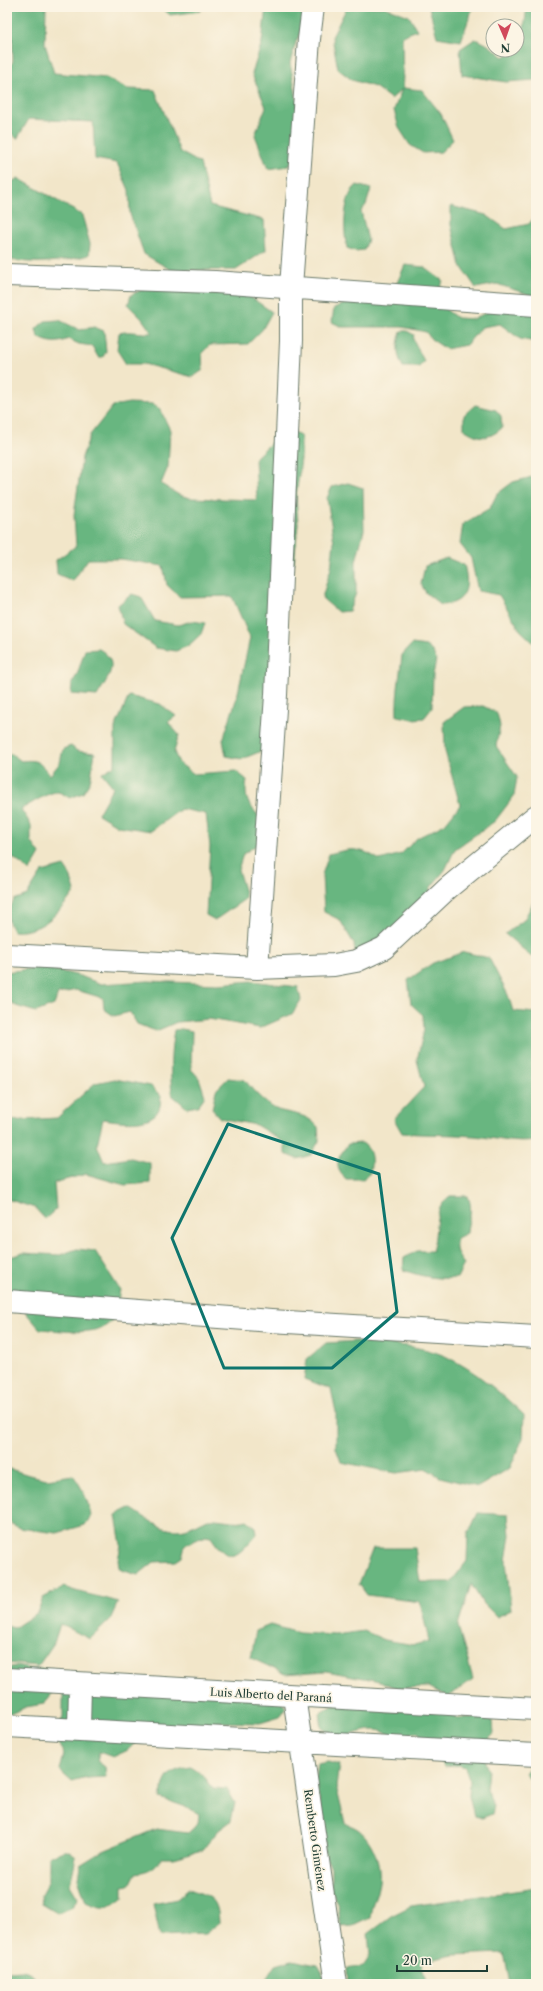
<svg xmlns="http://www.w3.org/2000/svg" width="543" height="1991" font-family="'Libre Caslon Text',serif">
  <style>
    .forest { fill: #68b680; stroke: #447a5a }
    .lines { fill: none; stroke-linecap: round; stroke-linejoin: round }
    .minor-casing { stroke: #697868; stroke-width: 24 }
    .minor { stroke: #fff; stroke-width: 22 }
    .marked { fill: none; stroke: #0f766e; stroke-width: 3; stroke-linejoin: round }
    .labels { text-anchor: middle; dominant-baseline: central; stroke-width: 3.5; stroke-linejoin: round; paint-order: stroke }
    .street-label { font-size: 11px; fill: #1f3d34; stroke: #fcf5e5 }
  </style>
  <rect width="100%" height="100%" fill="#fcf5e5"/>
  <filter id="ink" filterUnits="userSpaceOnUse"><feTurbulence type="fractalNoise" baseFrequency=".025" numOctaves="2"/><feDisplacementMap in="SourceGraphic" scale="8" xChannelSelector="R" yChannelSelector="G"/><feConvolveMatrix kernelMatrix="1 2 1 2 8 2 1 2 1" color-interpolation-filters="sRGB"/></filter>
  <filter id="wash" filterUnits="userSpaceOnUse"><feTurbulence type="fractalNoise" baseFrequency=".012" numOctaves="4" result="noise"/><feDisplacementMap in="SourceGraphic" scale="16" xChannelSelector="R" yChannelSelector="G"/><feGaussianBlur stdDeviation="0.9" result="paint"/><feColorMatrix in="noise" values="0 0 0 0 0 0 0 0 0 0 0 0 0 0 0 0 0 1.4 0 .05"/><feComposite in="paint" operator="in"/></filter>
  <g filter="url(#wash)">
    <rect width="100%" height="100%" fill="#f2e6c9"/>
    <!-- forest -->
    <path class="forest" d="M7,7H46L45,44L54,73L106,78L128,89L155,90L180,152L200,163L210,206L264,220L266,250L236,270H171L144,254L130,214L129,190L117,163L95,159L93,122L29,119L17,139L7,129V73L13,61L12,26L7,16Z
      M161,7H201V11L170,15Z
      M266,7H312L296,42L290,63L307,151L288,166L268,169L255,135L266,107L252,74L262,42Z
      M347,7H385L409,16L417,30L402,36L403,88L422,90L441,114L453,140L441,152L423,153L410,145L399,128L394,110L402,89L391,99L375,87L352,80L338,69L332,37Z
      M429,7H473L461,41L437,37Z
      M527,7H536V80L506,82L462,75L460,49L475,39C487,43 494,49 504,57L513,50H517V47L522,43Z
      M18,178L82,215L90,244L89,255C63,262 34,265 7,259V185Z
      M357,185L371,189L366,205L361,211L368,240L364,250L355,251L347,248C343,231 343,196 357,185Z
      M451,206L486,215L506,229L529,224L536,215V297L497,284L476,288L461,266L451,225Z
      M405,265L424,267L443,281L433,300L457,318L473,319L500,306L536,313V342L520,339L500,324L482,327L466,345L446,349L431,339L426,332L402,327H342L332,322L334,308L362,297H380L392,307L396,285Z
      M147,287H178L210,293H233L249,296L272,312L262,330L248,344L210,345L202,353L203,370L193,377L144,364H126L117,350L119,333C132,330 139,334 152,333L142,319L128,305L131,295Z
      M59,320L80,330L94,327L104,331L106,351L103,357H98L92,346L79,344L68,339C58,344 48,343 38,337L36,329L45,321Z
      M401,331H407L414,335L413,339L424,361L419,367H403C396,354 397,345 401,331Z
      M129,403L152,404L160,409L170,430L168,467L161,484L179,495L190,498L257,500L255,458L270,444L284,425L301,437V459L296,496L298,524L294,563L285,590L264,750L242,759L226,756L223,740L237,697L250,638L232,596L180,597L167,585L163,566L121,559H88L73,581L57,574L56,560L76,546L74,515L82,457L90,435L113,406Z
      M475,405L496,410L501,416L502,428C488,440 479,439 464,429V415Z
      M532,477L536,479V645L520,630L499,595L478,591L471,558L460,544L463,524L490,508L497,494L513,482Z
      M348,483L363,488L364,530L356,561V593L349,611L338,612L322,598L331,568L334,542L327,498L332,487Z
      M447,558L464,565C470,586 467,604 441,605L426,593L421,584L425,566Z
      M132,594L141,597L155,621L178,625L192,621L205,623L201,634L188,646L176,651L156,648L123,624L118,605Z
      M412,644L426,646L433,652L436,660L433,675L432,708L424,718L413,719L397,716C396,695 400,675 402,655Z
      M99,649C122,662 107,679 97,696L71,694L72,683L77,675L85,650Z
      M129,696L160,704L176,716L168,722L179,735L174,752L179,763L194,774L236,771L247,780C243,803 251,806 265,823L258,844L243,854L238,870L245,893V899L215,920L206,915L210,846L206,814L181,809L151,831L118,826L98,814L113,787L102,773L115,765V728Z
      M483,706L497,713L500,726L496,746L517,777L514,796L495,821L455,849L445,870L431,887L424,906L356,958L354,944L340,920L324,912L322,875L329,854C353,848 359,847 380,860L401,854L417,838L445,824L460,805L445,751L444,722L464,707Z
      M71,746L77,751L95,753L90,782L83,793L70,798C66,796 62,793 58,792C49,791 30,805 21,809L31,825V841L40,854L30,871L7,853V754H12L21,761C38,759 39,762 50,775L60,763L63,749Z
      M64,866L70,875L75,891C60,912 41,934 13,931C5,916 7,914 14,900L27,895L42,872Z
      M536,897V960L505,934L524,920Z
      M464,952L489,958L508,995L513,1011L536,1013V1071L532,1074L536,1083V1141C514,1144 496,1138 474,1136C450,1134 426,1135 402,1133L394,1119L424,1087L417,1060L424,1030L423,1015L411,1004L408,980L433,963Z
      M42,967L80,976L101,984L148,981L218,984L252,981L298,987L301,1000L292,1014L260,1028L209,1019L177,1022L156,1031L137,1024L130,1012L114,1016L104,1009L103,998L76,990L58,994L54,1005L36,1012L16,1006L7,999V972Z
      M182,1029L192,1031L191,1069L199,1078L205,1096L198,1106L187,1108L172,1095C170,1072 170,1053 174,1030Z
      M228,1078L245,1080C253,1091 266,1105 278,1110C295,1115 306,1113 318,1127L319,1141L311,1155L297,1159L285,1154V1143L256,1125L220,1118L212,1109L216,1090Z
      M115,1079L151,1086L161,1096C160,1100 161,1105 159,1109C151,1127 118,1121 103,1119L97,1145L104,1162L131,1158L150,1163V1183L125,1185L86,1174L54,1183L56,1209L45,1219L35,1208L7,1199V1121L57,1118L95,1083Z
      M362,1143C373,1150 372,1161 370,1173L363,1179H346C332,1166 338,1157 348,1144Z
      M450,1196H468C474,1213 468,1216 467,1233L457,1238C454,1249 457,1255 464,1264L457,1278C435,1279 423,1277 403,1270L404,1258L417,1251H432C439,1231 431,1210 450,1196Z
      M77,1249L95,1251L120,1290C118,1298 117,1313 112,1320C100,1338 58,1330 40,1329L27,1314L15,1294L7,1292V1258L23,1253L60,1255Z
      M358,1341C384,1344 421,1345 445,1356C475,1370 501,1393 524,1415L523,1438L510,1468L478,1487L440,1477L427,1469L396,1473L341,1462L336,1448V1412L331,1389L304,1379L307,1359L326,1343Z
      M7,1468L29,1475L47,1479L73,1475C83,1489 88,1500 91,1516L85,1525L57,1533L19,1528L7,1521Z
      M130,1508C148,1518 162,1534 185,1529C193,1527 200,1521 208,1519C222,1518 234,1524 247,1520L256,1527L257,1534C238,1555 231,1568 211,1537L205,1536L185,1545L182,1557L176,1561L154,1562L138,1575L121,1570L119,1567L118,1560L121,1545L116,1515Z
      M478,1513L508,1515L510,1535L506,1561L511,1610L497,1617L482,1602L471,1584L458,1626L473,1679L448,1697L429,1687L397,1688L380,1681L326,1671L285,1674L251,1658L256,1631L270,1625L299,1633L335,1635L364,1631L385,1640L414,1645L429,1641L420,1602L367,1595L359,1584L373,1548H415L420,1582H451L467,1561L468,1534Z
      M64,1587C81,1594 100,1596 118,1602L110,1620L90,1639L60,1624L54,1643L38,1666L7,1663V1626L14,1628L37,1613L43,1598Z
      M16,1666L31,1669H54L53,1692L44,1704L26,1707L8,1715L7,1668Z
      M63,1684L271,1688L286,1707L280,1717L260,1723L219,1722L210,1726L193,1723L187,1736L135,1743L128,1750L113,1757L99,1752L97,1761L105,1767L106,1777L87,1778L72,1782L60,1771L64,1754L57,1742L58,1728L63,1717Z
      M334,1705L374,1707L386,1712L409,1710L447,1712L457,1718L483,1717L493,1721L494,1734L484,1744L453,1739H429L422,1737L418,1732C410,1733 400,1736 393,1735C387,1734 381,1730 375,1730C350,1730 347,1745 322,1728L320,1713Z
      M445,1755L483,1757L488,1770L486,1790L494,1806L492,1814L482,1818L474,1816L469,1796L470,1781L465,1767L459,1765L445,1767L442,1763Z
      M536,1759V1782L533,1783L525,1773Z
      M328,1762L339,1765L336,1786L345,1823C349,1825 355,1827 359,1830C374,1842 383,1869 378,1887C376,1899 371,1905 370,1918L353,1926L341,1927L338,1906L331,1889V1867L324,1852L326,1825L321,1810L315,1777L317,1764Z
      M191,1767L203,1775L213,1788L227,1789L235,1803L231,1821L219,1830L202,1850L173,1858H161C154,1869 149,1871 136,1873L130,1885L123,1886V1897C108,1909 104,1910 86,1902L78,1879L80,1865L101,1852L156,1829L188,1833L198,1824L199,1814L189,1808L160,1798C166,1775 168,1771 191,1767Z
      M63,1851H68L76,1857L70,1885L78,1898L71,1908L57,1913L42,1904L41,1895L49,1880V1857Z
      M536,1888V1984H510L504,1953L453,1955L421,1962L427,1984H348L347,1969L363,1966L370,1955L368,1933L391,1916L411,1906Z
      M189,1889C211,1897 218,1897 219,1923L205,1934L160,1936L153,1904L177,1899Z
      M292,1960L317,1965L328,1984H263L275,1965Z
      M22,1970C31,1972 35,1974 37,1984H7V1971Z"/>
  </g>
  <g filter="url(#ink)">
    <g class="lines">
      <defs>
        <path id="minor" d="M7,275L215,282L536,305
          M7,955L257,968L334,965L356,961L384,948L448,888L536,816
          M257,968L276,695L291,341V287L309,39L313,7
          M7,1301L271,1321L536,1337
          M7,1679L536,1709
          M294,1696L336,1984
          M7,1726L536,1755
          M79,1729L80,1685"/>
      </defs>
      <!-- minor casing -->
      <use href="#minor" class="minor-casing"/>
      <!-- minor -->
      <use href="#minor" class="minor"/>
    </g>
  </g>
  <!-- marked area -->
  <path class="marked" d="M228,1124L379,1174L397,1312L332,1368H224L172,1238Z"/>
  <g class="labels">
    <!-- street labels -->
    <g class="street-label">
      <text transform="translate(271 1695) rotate(3)">Luis Alberto del Paraná</text>
      <text transform="translate(315 1840) rotate(82)">Remberto Giménez</text>
    </g>
  </g>
  <!-- margin -->
  <rect width="543" height="1991" fill="none" stroke="#fcf5e5" stroke-width="24"/>
  <!-- north arrow -->
  <g transform="translate(505 38) rotate(178)"><circle r="19" fill="#fcf5e5" stroke="#a4ab9e"/>
  <path d="M0-3L7 15L0 10L-7 15Z" fill="#d1495b"/>
  <text y="-6" font-size="11" font-weight="bold" text-anchor="middle" fill="#1f3d34">N</text>
  </g>
  <!-- scale -->
  <path d="M397 1965v6h90v-6" fill="none" stroke="#1f3d34" stroke-width="2"/>
  <text x="403" y="1965" font-size="12" fill="#1f3d34" stroke="#fcf5e5" stroke-width="3" paint-order="stroke">20 m</text>
</svg>
